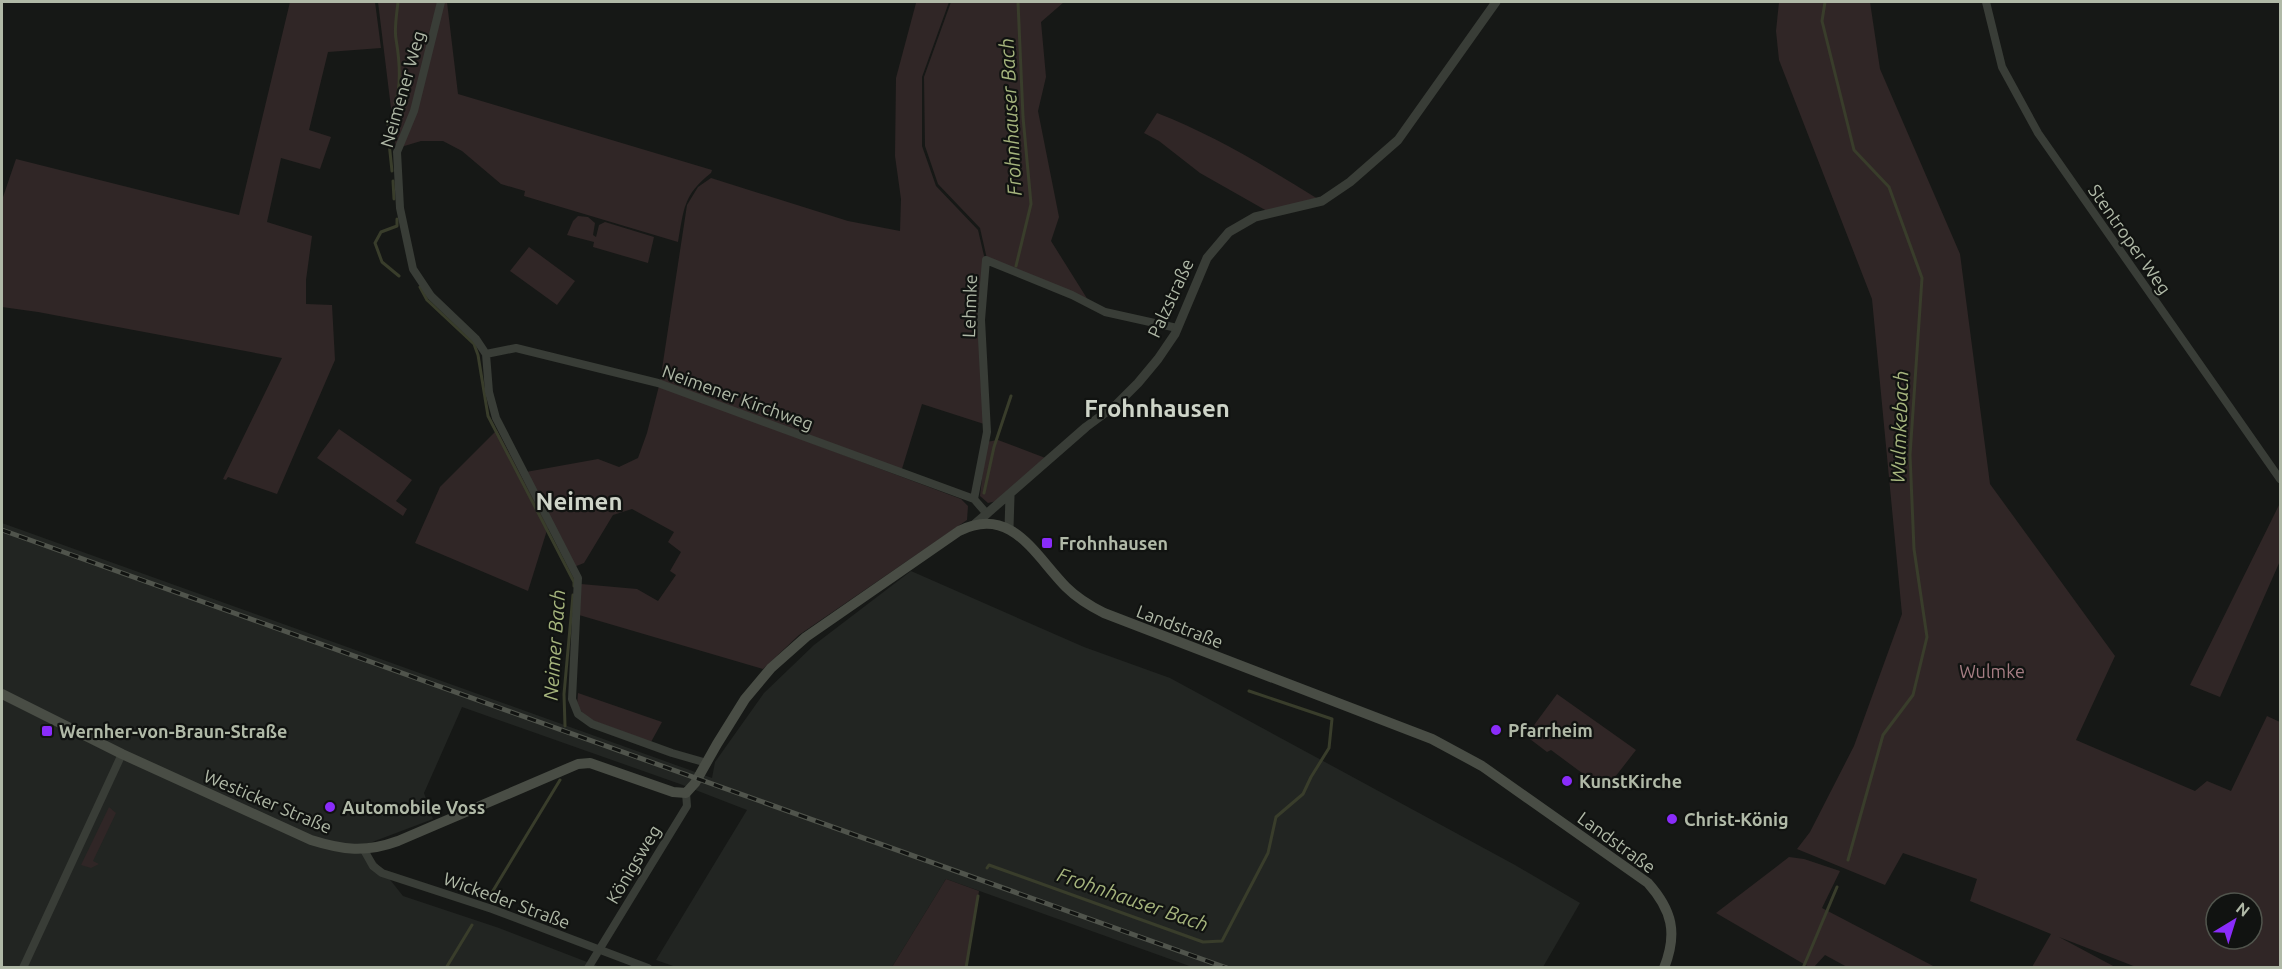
<svg xmlns="http://www.w3.org/2000/svg" width="2282" height="969" font-family="Ubuntu,sans-serif">
  <style>
    .built { fill: #222522 }
    .green { fill: #302626; fill-rule: evenodd }
    .lines { fill: none; stroke-linecap: round; stroke-linejoin: round }
    .stream { stroke: #393d2b; stroke-width: 3 }
    .minor { stroke: #393d37; stroke-width: 8 }
    .tertiary { stroke: #393d37; stroke-width: 9 }
    .secondary { stroke: #494d45; stroke-width: 10 }
    .rail-casing { stroke: #50544c; stroke-width: 5 }
    .rail { stroke: #111311; stroke-width: 3; stroke-dasharray: 9; stroke-linecap: butt }
    .poi-dot { fill: #8a2cfa; stroke: #111311; stroke-width: 2 }
    .labels { text-anchor: middle; dominant-baseline: central; stroke-width: 4.5; stroke-linejoin: round; paint-order: stroke }
    .street-label { font-size: 18px; fill: #b0b9a7; stroke: #111311 }
    .poi-label { font-size: 18px; font-weight: bold; fill: #b0b9a7; stroke: #111311; text-anchor: start }
    .park-label { font-size: 18px; fill: #a57d83; stroke: #111311 }
    .water-label { font-size: 20px; font-style: italic; fill: #a6b57d; stroke: #111311 }
    .district-label { font-size: 24px; font-weight: bold; fill: #ced4c8; stroke: #111311 }
  </style>
  <rect width="100%" height="100%" fill="#161816"/>
  <!-- built -->
  <path class="built" d="M2,523L712,778L715,762L764,693L814,645L911,571L1084,647L1170,678L1515,865L1580,903L1543,967L1195,968L946,879L892,967H676L656,960L747,810L680,784L462,707L424,793L433,819L367,844L368,852L403,896L499,928L600,967L2,968Z"/>
  <!-- green -->
  <path class="green" d="M290,2H375L381,48L328,52L309,130L331,137L320,169L281,158L267,222L312,236L306,280V304L332,305L335,360L277,494L228,477L226,480L223,479L282,358L38,312L2,307V200L16,159L239,215Z
    M378,2H440L412,110L396,149Z
    M442,2H447L458,94L712,170L711,173C683,195 684,209 678,242L524,196L525,191L501,184L462,151L443,141H421L401,147Z
    M920,2H949L922,77V146L936,186L978,230L985,260L979,320L984,424L922,404L901,472L660,382L687,205L698,187L711,178L848,221L900,231L901,199L895,156L896,78L916,3Z
    M951,2H1064L1041,22L1046,77L1038,111L1059,217L1051,241L1088,300L987,259L980,228L938,184L925,146L924,77Z
    M1779,2H1870L1880,69L1960,254L1990,484L2115,656L2076,740L2195,791L2207,781L2231,791L2267,716L2280,722V967H2136L2059,937L2115,967H2032L2051,934L1970,901L1977,879L1903,853L1885,885L1797,849L1810,832L1854,746L1902,614L1872,299L1779,60L1776,31ZM2216,903H2252V939H2216Z
    M1157,113C1214,135 1266,167 1318,199L1267,211L1200,173L1159,141L1144,133Z
    M578,216L588,217L595,223L593,235L596,237L599,225L605,222L654,237L648,263L593,247L594,242L567,235L573,221Z
    M529,247L575,281L557,305L510,271Z
    M659,386L961,499L968,506L967,520L799,635L763,669L579,615L581,584L637,589L658,601L676,575L670,571L681,552L668,542L674,532L632,509L613,515L584,563L574,567L526,472L598,459L619,467L638,458L647,433Z
    M339,429L412,480L396,501L407,509L403,516L317,458Z
    M497,430L548,527L528,591L415,543L440,487Z
    M998,440L1048,459L997,501L988,503L980,496L986,442Z
    M2280,503V561L2220,697L2190,685Z
    M578,693L662,722L651,742L586,718L577,705Z
    M1557,694L1636,750L1605,790L1551,750L1547,752L1526,736Z
    M109,807L116,813L93,861L99,864L91,868L81,865Z
    M1789,857L1804,859L1840,871L1822,908L1935,967H1847L1825,955L1814,967H1809L1716,913Z
    M946,879L979,891L966,967H892Z"/>
  <g class="lines">
    <!-- stream -->
    <path class="stream" d="M1825,2L1822,21L1854,150L1889,187L1922,278L1910,455L1914,549L1927,637L1913,695L1883,735L1848,860
      M395,103C402,85 399,57 396,39C394,28 397,13 398,2
      M387,121L388,125
      M388,133L392,171
      M393,181L394,199
      M397,219V226L381,232L375,243L382,262L399,276
      M1016,266L1031,204L1023,117L1018,2
      M420,287L427,300L474,344L478,355L488,416L574,582V586
      M984,493L994,447L1011,396
      M565,726L564,694L573,595
      M987,868L989,865L1203,942L1222,941L1268,853L1276,817L1303,794L1311,777L1329,748L1332,719L1249,691
      M488,899L560,780
      M446,968L472,925
      M966,968L978,896
      M1803,968L1837,887"/>
    <!-- minor -->
    <path class="minor" d="M441,2L414,111L397,152L400,208L413,269L431,296L476,339L486,354L489,392L496,418L578,578L572,699L578,714L592,724L672,753L707,763
      M1986,2L2002,67L2038,133L2280,479
      M486,354L516,348L658,383L974,499L987,514
      M974,499L987,432L981,320L986,260L1072,295L1105,312L1177,328
      M364,850L373,866L382,873L492,909L648,968
      M23,968L122,754
      M588,968L687,806L686,793"/>
    <!-- tertiary -->
    <path class="tertiary" d="M975,524L1086,427L1117,404L1138,383L1158,359L1175,334L1207,258L1229,232L1255,217L1322,201L1350,182L1398,140L1496,2
      M1009,528L1010,496"/>
    <!-- secondary -->
    <path class="secondary" d="M2,694L122,754L311,840C343,850 365,853 398,841L578,764L590,763L673,792L686,793L695,783L717,744L745,699L771,668L806,637L959,531C1011,505 1034,554 1066,587C1077,598 1090,606 1104,613L1432,739L1482,766L1648,883C1672,910 1678,933 1664,968"/>
    <defs>
      <path id="rail" d="M2,530L1227,968"/>
    </defs>
    <!-- rail casing -->
    <use href="#rail" class="rail-casing"/>
    <!-- rail -->
    <use href="#rail" class="rail"/>
  </g>
  <!-- markers -->
  <g class="poi-dot">
    <rect x="1041" y="537" width="12" height="12" rx="3"/>
    <circle cx="1496" cy="730" r="6"/>
    <rect x="41" y="725" width="12" height="12" rx="3"/>
    <circle cx="1567" cy="781" r="6"/>
    <circle cx="330" cy="807" r="6"/>
    <circle cx="1672" cy="819" r="6"/>
  </g>
  <g class="labels">
    <!-- street labels -->
    <g class="street-label">
      <text transform="translate(402 89) rotate(-74)">Neimener Weg</text>
      <text transform="translate(2130 239) rotate(55)">Stentroper Weg</text>
      <text transform="translate(1170 298) rotate(-65)">Palzstraße</text>
      <text transform="translate(969 306) rotate(-88)">Lehmke</text>
      <text transform="translate(738 397) rotate(20)">Neimener Kirchweg</text>
      <text transform="translate(1180 626) rotate(21)">Landstraße</text>
      <text transform="translate(268 801) rotate(23)">Westicker Straße</text>
      <text transform="translate(1617 842) rotate(36)">Landstraße</text>
      <text transform="translate(633 864) rotate(-59)">Königsweg</text>
      <text transform="translate(507 900) rotate(20)">Wickeder Straße</text>
    </g>
    <!-- poi labels -->
    <g class="poi-label">
      <text x="1059" y="543">Frohnhausen</text>
      <text x="1508" y="730">Pfarrheim</text>
      <text x="59" y="731">Wernher-von-Braun-Straße</text>
      <text x="1579" y="781">KunstKirche</text>
      <text x="342" y="807">Automobile Voss</text>
      <text x="1684" y="819">Christ-König</text>
    </g>
    <!-- park labels -->
    <g class="park-label">
      <text x="1992" y="671">Wulmke</text>
    </g>
    <!-- water labels -->
    <g class="water-label">
      <text transform="translate(1010 117) rotate(-93)">Frohnhauser Bach</text>
      <text transform="translate(1899 427) rotate(-88)">Wulmkebach</text>
      <text transform="translate(554 645) rotate(-86)">Neimer Bach</text>
      <text transform="translate(1133 899) rotate(19)">Frohnhauser Bach</text>
    </g>
    <!-- district labels -->
    <g class="district-label">
      <text x="1157" y="408">Frohnhausen</text>
      <text x="579" y="501">Neimen</text>
    </g>
  </g>
  <!-- border -->
  <rect width="2282" height="969" fill="none" stroke="#b0b9a7" stroke-width="6"/>
  <!-- north arrow -->
  <g transform="translate(2234 921) rotate(38)"><circle r="28" fill="#111311" stroke="#51554d" stroke-width="1.5"/>
  <path d="M0-4.5L10 22L0 15L-10 22Z" fill="#8a2cfa"/>
  <text y="-9" font-size="16" font-weight="bold" text-anchor="middle" fill="#b0b9a7">N</text>
  </g>
</svg>
